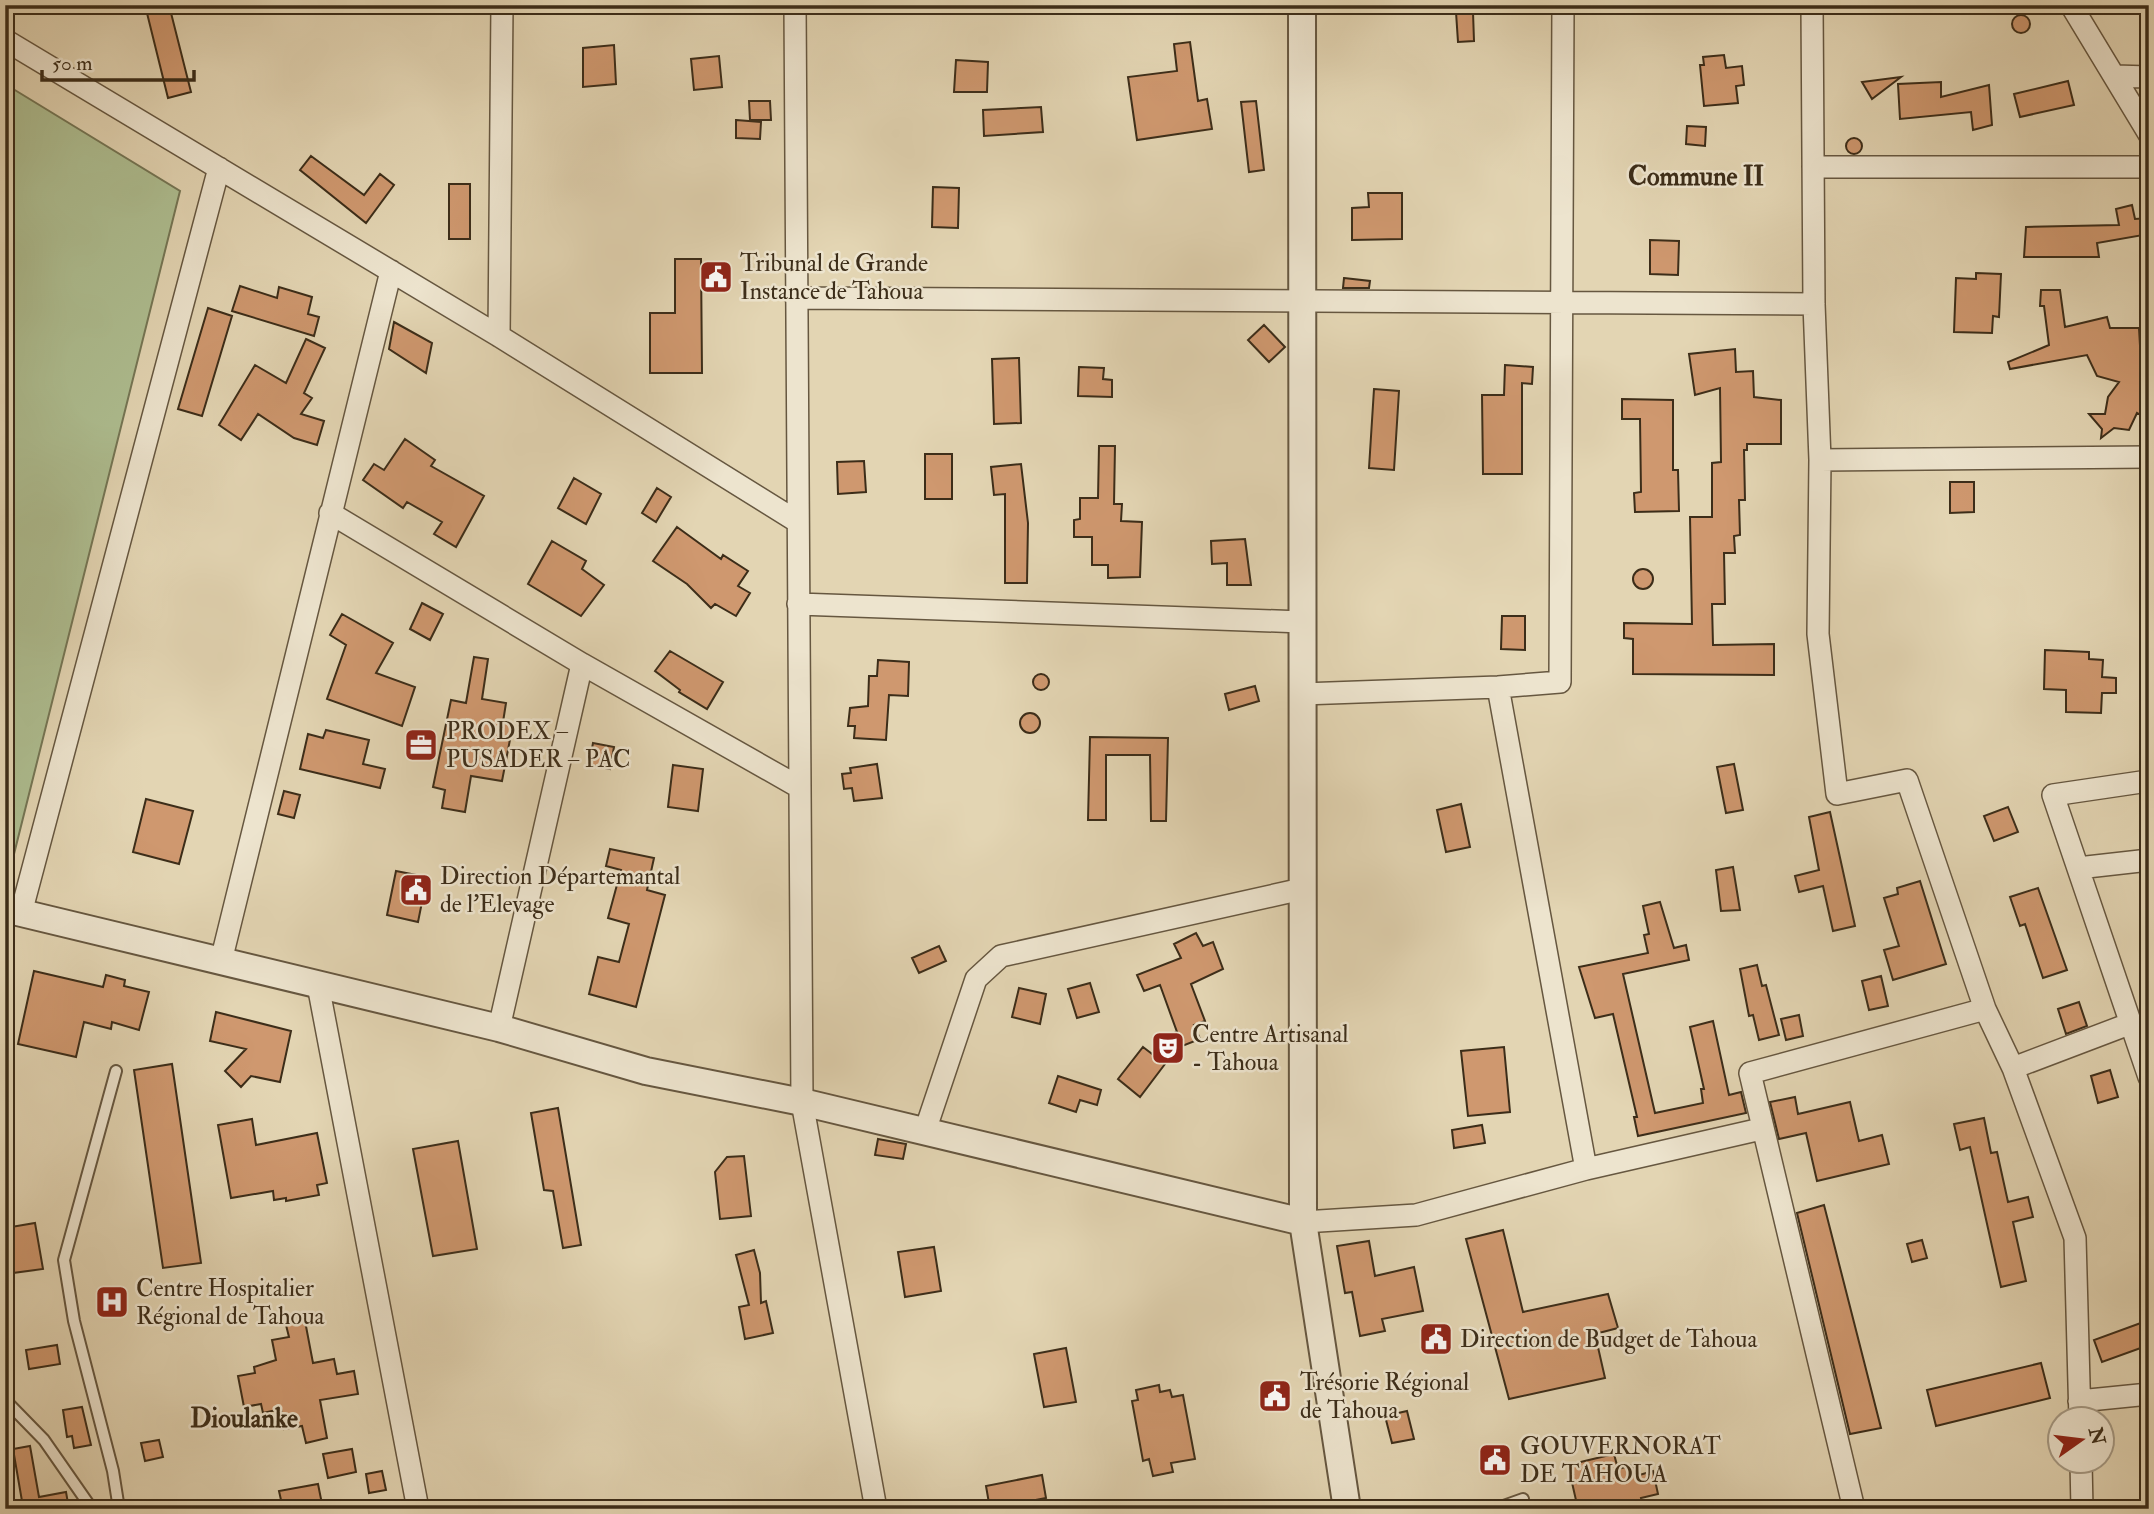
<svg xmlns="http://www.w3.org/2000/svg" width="2154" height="1514" font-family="'IM FELL Double Pica',serif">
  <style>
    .green { fill: #aebe91; stroke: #757655; stroke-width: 2 }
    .building { fill: #cf986f; stroke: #3c2d19; stroke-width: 2 }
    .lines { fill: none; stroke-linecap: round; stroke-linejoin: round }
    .service-casing { stroke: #665740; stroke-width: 14 }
    .minor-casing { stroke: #665740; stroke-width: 24 }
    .tertiary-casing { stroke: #665740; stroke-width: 30 }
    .service { stroke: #ede4ce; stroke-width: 10 }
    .minor { stroke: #ede4ce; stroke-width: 21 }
    .tertiary { stroke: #ede4ce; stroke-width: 26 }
    .labels { text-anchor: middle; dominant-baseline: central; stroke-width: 5; stroke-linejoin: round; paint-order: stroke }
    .poi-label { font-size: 24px; fill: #3c2d19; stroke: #ede4ce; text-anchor: start }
    .neighbourhood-label { font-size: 26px; font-weight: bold; fill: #3c2d19; stroke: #ede4ce }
  </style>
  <rect width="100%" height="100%" fill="#e3d5b3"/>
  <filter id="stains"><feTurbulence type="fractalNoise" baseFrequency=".00286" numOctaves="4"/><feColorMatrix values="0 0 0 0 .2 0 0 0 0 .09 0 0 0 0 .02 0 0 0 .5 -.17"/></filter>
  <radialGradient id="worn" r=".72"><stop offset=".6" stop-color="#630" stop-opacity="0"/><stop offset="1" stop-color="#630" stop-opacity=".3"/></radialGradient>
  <!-- green -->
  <path class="green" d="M5,84L180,191L10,870L5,869Z"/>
  <!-- building -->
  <path class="building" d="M145,5H169L191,92L168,98Z
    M1456,12H1473L1474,41L1458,42Z
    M2012 24a9 9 0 1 1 18 0a9 9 0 1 1-18 0Z
    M1190,42L1198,101L1207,99L1212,129L1137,140L1128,77L1177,71L1174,44Z
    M614,45L616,84L583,87V48Z
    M1724,55L1726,68L1742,66L1744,85L1736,86L1738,103L1704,106L1700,65H1704L1703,57Z
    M719,56L722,87L694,90L691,59Z
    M956,60L988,62L987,92H954Z
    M1901,77L1872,99L1862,82Z
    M2068,81L2074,105L2020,117L2014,94Z
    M1941,82V97L1989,85L1992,125L1973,130L1971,112L1900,119L1898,84Z
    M749,101H770L771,120H750Z
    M1256,101L1264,170L1249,172L1241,102Z
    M1041,107L1043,132L984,136L983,110Z
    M736,120L761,122L760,139L736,138Z
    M1687,126L1706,127L1705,146L1686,144Z
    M1846 146a8 8 0 1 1 16 0a8 8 0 1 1-16 0Z
    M311,156L364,195L380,174L394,185L366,223L300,170Z
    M449,184H470V239H449Z
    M933,187L959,188L958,228L932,227Z
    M1368,193H1402V239L1352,240V208L1369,207Z
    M2132,205L2135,219L2149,218V234L2097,243L2099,257H2024L2026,227L2119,225L2116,209Z
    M1650,240L1679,241L1678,275L1650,274Z
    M675,259H701L702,373H650V313H675Z
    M1976,273L2001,274L1999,317L1993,316L1992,333L1954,332L1956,278L1976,279Z
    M1344,278L1370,281L1369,288H1343Z
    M240,286L277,298L279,287L312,297L308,314L319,317L314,336L232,311Z
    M2041,290H2060L2065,327L2107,317L2110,328H2139L2141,363L2149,361V420L2137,413L2129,430L2114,428L2101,438L2102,429L2089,414H2105L2108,397L2119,382L2097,376L2087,355L2010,369L2008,362L2049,345L2044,306H2040Z
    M208,308L232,316L202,416L178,409Z
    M394,322L432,343L426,373L389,349Z
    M1264,325L1285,347L1269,362L1248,340Z
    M306,339L325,348L304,393L312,398L301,414L324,421L317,445L294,438L258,414L241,440L219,425L255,365L286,383Z
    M1735,349L1736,372L1753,371L1754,397L1781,400V444H1747V450H1744L1745,500H1739L1740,535L1734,536L1735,553H1724L1725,604H1712L1713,645L1774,644V675L1633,674V639L1624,638V623L1692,624L1690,517H1712V463L1721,462L1720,388L1695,395L1689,354Z
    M1019,358L1021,423L994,424L992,359Z
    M1505,365L1533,367L1532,384L1522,383V474H1483L1482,395H1504Z
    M1079,367L1104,368L1103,379L1112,380V397L1078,396Z
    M1374,389L1399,391L1394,470L1369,468Z
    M1622,399L1673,400V470H1678L1679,511L1635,512L1634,493L1641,492L1640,419H1622Z
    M405,439L435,460L431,466L484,496L456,547L434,534L442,522L407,502L403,508L363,480L374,464L384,470Z
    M1099,446H1115L1114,504H1122L1121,521L1142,522L1140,577L1108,578V565H1092V537H1074V520L1080,519V498H1098Z
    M925,454H952V499H925Z
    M864,461L866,492L838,494L837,462Z
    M1021,464L1028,523L1027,583H1005V494L994,495L991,467Z
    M574,478L601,494L586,524L558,508Z
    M1950,482H1974V512L1950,513Z
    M657,488L671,497L656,522L642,513Z
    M677,527L721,559L723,555L748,571L738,586L750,593L736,616L715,604L711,608L687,584L653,561Z
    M1245,539L1251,585H1227V563L1212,564L1211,541Z
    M552,541L586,561L582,569L604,585L581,616L528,584Z
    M1633 579a10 10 0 1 1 20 0a10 10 0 1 1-20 0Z
    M422,603L443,614L430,640L410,629Z
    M342,614L393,643L376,673L415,687L402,726L327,699L346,645L330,635Z
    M1502,616H1525V650L1501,649Z
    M2045,650L2089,652V659L2103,660L2102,677L2116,678V693H2102L2101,713L2066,712V690L2044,689Z
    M670,651L723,682L707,709L679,692L680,690L655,671Z
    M474,657L488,659L482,699L506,703L503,722L513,724L502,781L471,776L465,812L442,808L445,790L433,787L451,700L466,703Z
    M878,660L909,662L908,696L889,695L886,740L854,738L855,726H848L850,708L868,706L869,676H877Z
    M1033 682a8 8 0 1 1 16 0a8 8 0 1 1-16 0Z
    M1255,686L1259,701L1229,710L1225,694Z
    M1020 723a10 10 0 1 1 20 0a10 10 0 1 1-20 0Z
    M326,730L369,740L363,764L385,769L380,788L300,769L308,734L323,738Z
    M1090,737L1168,738L1166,821H1151L1150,755H1106V820H1088Z
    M593,743L614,747L610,769L589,765Z
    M877,764L882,798L854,801L852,788L844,789L842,774L851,773L850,768Z
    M1734,764L1743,810L1726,813L1717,767Z
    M673,765L703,769L698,811L668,807Z
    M284,791L300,795L294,818L278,814Z
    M146,799L193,811L179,864L133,852Z
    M1461,804L1470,847L1446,852L1437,810Z
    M2008,807L2018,832L1994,841L1984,816Z
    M1830,812L1855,926L1833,931L1823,886L1799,892L1795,876L1819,870L1809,817Z
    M610,849L654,858L647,890L665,895L636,1007L589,994L598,957L619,962L629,924L608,918L621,870L606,866Z
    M1733,867L1740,910L1721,911L1716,870Z
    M396,871L427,877L418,922L387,915Z
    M1920,881L1946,964L1893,980L1884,950L1899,946L1884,898L1898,894L1897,888Z
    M2038,888L2067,970L2043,978L2025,924L2020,926L2010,897Z
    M1660,902L1674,948L1686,945L1689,960L1623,974L1655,1113L1703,1103L1701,1089H1704L1690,1027L1713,1021L1729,1095L1741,1092L1746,1113L1638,1136L1634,1117H1637L1613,1014L1595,1018L1579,967L1648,953L1644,935L1649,934L1643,906Z
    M1196,933L1203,946L1213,942L1223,969L1191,984L1205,1021L1194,1025L1200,1039L1172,1050L1166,1036L1177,1032L1160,985L1144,991L1137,975L1181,958L1174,944Z
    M939,946L946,961L919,973L912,958Z
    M1757,965L1762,986L1766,985L1779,1035L1759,1040L1753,1015L1749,1016L1740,969Z
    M34,971L103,987L106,975L125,980L124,986L149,992L139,1030L112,1022L111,1029L84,1022L76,1057L18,1044Z
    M1881,976L1888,1006L1869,1010L1862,981Z
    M1090,983L1099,1012L1077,1018L1068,989Z
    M1019,988L1046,994L1040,1024L1012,1017Z
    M2079,1002L2087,1026L2066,1034L2058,1009Z
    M216,1012L291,1031L280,1082L251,1076L241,1087L225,1071L246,1049L210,1041Z
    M1799,1015L1803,1036L1786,1040L1781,1019Z
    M1143,1047L1165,1064L1140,1097L1118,1079Z
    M1504,1047L1510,1112L1468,1116L1461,1051Z
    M172,1064L201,1263L163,1268L134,1070Z
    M2110,1070L2118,1097L2098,1103L2091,1076Z
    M1058,1076L1101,1090L1097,1105L1080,1100L1076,1112L1049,1103Z
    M1795,1097L1798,1114L1850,1102L1859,1141L1882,1135L1889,1164L1817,1181L1806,1133L1779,1139L1770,1102Z
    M558,1108L581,1245L563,1248L553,1191L544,1190L531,1113Z
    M1984,1118L1991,1153L1997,1152L2008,1202L2028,1197L2033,1217L2013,1222L2026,1281L2001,1287L1970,1147L1960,1150L1954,1124Z
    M252,1119L256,1145L317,1133L327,1183L317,1185L319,1195L286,1201V1198L274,1200L273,1191L231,1198L218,1125Z
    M1482,1125L1485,1143L1454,1148L1452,1130Z
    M878,1139L906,1144L903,1159L875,1155Z
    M458,1141L477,1249L433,1256L413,1149Z
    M744,1156L751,1216L720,1219L715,1172L727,1157Z
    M1824,1205L1881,1428L1850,1434L1797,1213Z
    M35,1223L43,1269L5,1274V1228Z
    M1503,1230L1523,1312L1608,1294L1618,1328L1595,1334L1605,1378L1509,1399L1466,1239Z
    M1922,1240L1927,1258L1912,1262L1907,1244Z
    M1369,1241L1375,1276L1414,1267L1423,1311L1382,1319L1385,1331L1360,1336L1352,1292L1345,1293L1337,1246Z
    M934,1247L941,1291L905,1297L898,1252Z
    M754,1250L760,1273L761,1303L766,1301L773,1333L745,1339L739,1307L749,1305L736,1255Z
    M2149,1320V1345L2102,1362L2094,1340Z
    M305,1321L313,1363L334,1359L337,1374L354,1371L358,1394L320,1400L327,1438L306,1443L302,1426L284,1429L281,1409L263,1413L261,1404L244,1407L238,1376L255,1373L254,1367L276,1360L272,1340L289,1337L286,1325Z
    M57,1345L60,1364L29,1369L26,1350Z
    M1066,1348L1076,1402L1044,1407L1034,1354Z
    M2041,1363L2050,1398L1936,1426L1927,1390Z
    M1159,1385L1160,1392L1170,1390L1172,1397L1183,1395L1195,1459L1171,1463L1173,1472L1153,1476L1149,1459L1143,1461L1132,1401L1138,1400L1136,1390Z
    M82,1407L91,1445L74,1448L72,1436L67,1437L63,1410Z
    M1407,1411L1414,1439L1392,1443L1385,1416Z
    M159,1440L163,1457L145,1461L141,1443Z
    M30,1446L39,1497L66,1492L69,1509H20L22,1501L13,1449Z
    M352,1449L356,1472L328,1478L323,1454Z
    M1614,1454L1618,1469L1633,1465L1636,1476L1653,1471L1658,1494L1641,1498L1644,1509H1578L1568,1465Z
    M382,1471L386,1490L369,1493L366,1474Z
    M1042,1475L1046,1498L990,1509L986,1486Z
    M318,1484L323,1509H283L279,1491Z"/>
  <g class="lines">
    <defs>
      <path id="service" d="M116,1071L64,1260L74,1321L113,1471L119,1509
        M5,1400L44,1440L92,1509
        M1495,1509L1523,1499"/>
      <path id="minor" d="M795,5L802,1102L876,1509
        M1812,5L1814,304L1820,460L1818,634L1837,794L1907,780L1985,1009L2013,1068L2075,1238L2080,1420
        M2071,5L2149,134
        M5,40L499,336L798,522
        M2115,76L2149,77
        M1813,167H2149
        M796,298L1814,304
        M499,336L502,5
        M1820,460L2149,457
        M330,513L582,664L799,787
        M798,604L1302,622
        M1498,687L1586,1169
        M1302,694L1498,687L1560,682L1563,5
        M2149,784L2148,781L2053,795L2149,1077
        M2078,868L2149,860
        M21,913L219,168
        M221,961L391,271
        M318,985L418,1509
        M499,1028L582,664
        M2013,1068L2129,1024
        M925,1131L976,979L1001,956L1302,889
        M1303,1222L1416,1215L1586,1169L1761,1129
        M2079,1401L2149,1394
        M2081,1462L2082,1509
        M1854,1509L1750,1073L1985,1009"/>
      <path id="tertiary" d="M1302,5L1303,1222L1347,1509
        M5,909L499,1028L646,1071L802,1102L1303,1222"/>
    </defs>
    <!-- service casing -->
    <use href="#service" class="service-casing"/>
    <!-- minor casing -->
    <use href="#minor" class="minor-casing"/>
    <!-- tertiary casing -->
    <use href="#tertiary" class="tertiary-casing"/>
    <!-- service -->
    <use href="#service" class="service"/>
    <!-- minor -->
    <use href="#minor" class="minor"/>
    <!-- tertiary -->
    <use href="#tertiary" class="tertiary"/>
  </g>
  <!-- icons -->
  <defs>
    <symbol id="civic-square" viewBox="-11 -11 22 22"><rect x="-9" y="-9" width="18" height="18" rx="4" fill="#8f2418" stroke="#ede4ce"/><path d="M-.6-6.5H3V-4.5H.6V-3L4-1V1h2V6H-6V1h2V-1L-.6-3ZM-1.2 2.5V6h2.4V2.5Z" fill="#fff"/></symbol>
    <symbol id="office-square" viewBox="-11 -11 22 22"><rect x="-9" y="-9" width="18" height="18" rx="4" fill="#8f2418" stroke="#ede4ce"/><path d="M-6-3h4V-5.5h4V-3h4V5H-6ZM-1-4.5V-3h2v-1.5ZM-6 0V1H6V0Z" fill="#fff"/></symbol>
    <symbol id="theatre-square" viewBox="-11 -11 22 22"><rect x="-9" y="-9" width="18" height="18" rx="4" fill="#8f2418" stroke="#ede4ce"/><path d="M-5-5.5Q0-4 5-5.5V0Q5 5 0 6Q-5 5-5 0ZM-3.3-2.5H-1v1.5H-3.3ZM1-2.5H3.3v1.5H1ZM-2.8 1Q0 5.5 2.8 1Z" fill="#fff"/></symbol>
    <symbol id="hospital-square" viewBox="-11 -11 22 22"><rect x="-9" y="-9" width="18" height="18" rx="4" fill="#8f2418" stroke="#ede4ce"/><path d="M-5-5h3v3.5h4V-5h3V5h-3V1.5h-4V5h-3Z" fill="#fff"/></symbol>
  </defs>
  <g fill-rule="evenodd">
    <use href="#civic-square" x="697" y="258" width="38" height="38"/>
    <use href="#office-square" x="402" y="726" width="38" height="38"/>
    <use href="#civic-square" x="397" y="871" width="38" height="38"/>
    <use href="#theatre-square" x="1149" y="1029" width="38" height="38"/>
    <use href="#hospital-square" x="93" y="1283" width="38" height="38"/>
    <use href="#civic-square" x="1417" y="1320" width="38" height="38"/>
    <use href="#civic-square" x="1256" y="1377" width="38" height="38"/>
    <use href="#civic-square" x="1476" y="1441" width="38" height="38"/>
  </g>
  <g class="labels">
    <!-- poi labels -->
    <g class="poi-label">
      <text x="740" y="263">Tribunal de Grande<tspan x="740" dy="28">Instance de Tahoua</tspan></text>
      <text x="446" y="731">PRODEX –<tspan x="446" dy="28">PUSADER – PAC</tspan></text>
      <text x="440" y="876">Direction Départemantal<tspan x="440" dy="28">de l'Elevage</tspan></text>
      <text x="1192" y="1034">Centre Artisanal<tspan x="1192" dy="28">- Tahoua</tspan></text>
      <text x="136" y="1288">Centre Hospitalier<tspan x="136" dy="28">Régional de Tahoua</tspan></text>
      <text x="1460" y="1339">Direction de Budget de Tahoua</text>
      <text x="1300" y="1382">Trésorie Régional<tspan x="1300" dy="28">de Tahoua</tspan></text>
      <text x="1520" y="1446">GOUVERNORAT<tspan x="1520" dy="28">DE TAHOUA</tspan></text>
    </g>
    <!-- neighbourhood labels -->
    <g class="neighbourhood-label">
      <text x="1696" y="177">Commune II</text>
      <text x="244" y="1419">Dioulanke</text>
    </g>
  </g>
  <!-- margin -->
  <rect width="2154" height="1514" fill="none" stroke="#e3d5b3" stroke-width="28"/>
  <rect x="7" y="7" width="2140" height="1500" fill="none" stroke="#3c2d19" stroke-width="3.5"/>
  <rect x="14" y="14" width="2126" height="1486" fill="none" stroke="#3c2d19" stroke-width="2"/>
  <!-- north arrow -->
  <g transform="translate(2081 1440) rotate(76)"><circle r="33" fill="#ede4ce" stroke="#a69b86" stroke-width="2"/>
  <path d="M0-5L12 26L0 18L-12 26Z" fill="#8f2418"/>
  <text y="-10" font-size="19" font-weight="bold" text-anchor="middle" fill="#3c2d19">N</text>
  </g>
  <!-- scale -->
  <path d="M42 70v10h152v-10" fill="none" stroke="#3c2d19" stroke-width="3.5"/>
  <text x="52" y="70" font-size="21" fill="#3c2d19" stroke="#ede4ce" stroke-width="5" paint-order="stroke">50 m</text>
  <rect width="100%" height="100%" filter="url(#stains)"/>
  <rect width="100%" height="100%" fill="url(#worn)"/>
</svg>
